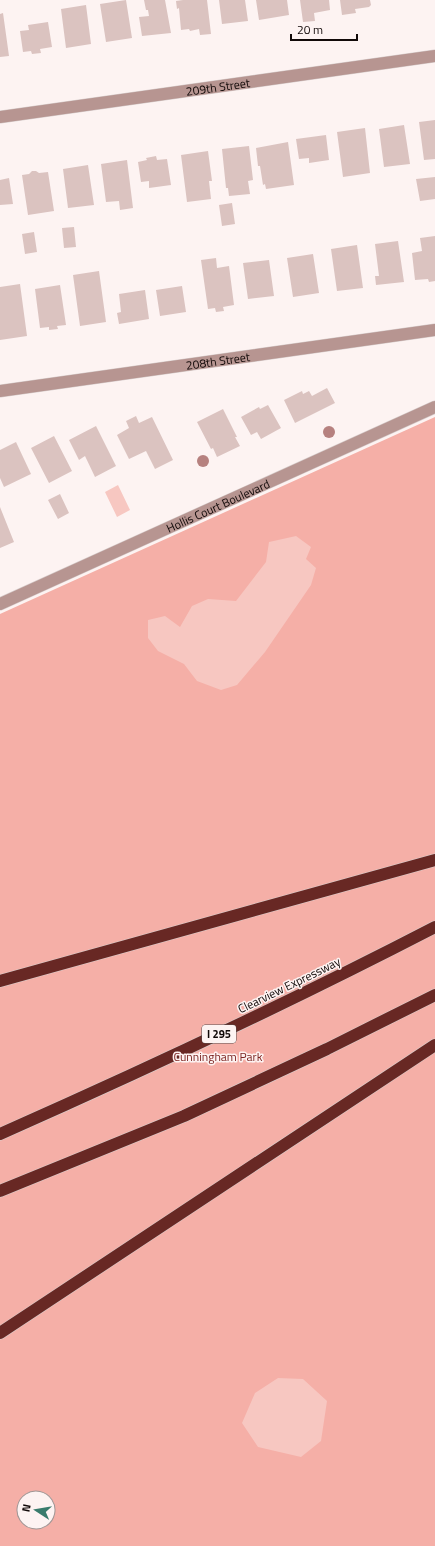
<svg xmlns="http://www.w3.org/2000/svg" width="435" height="1546" font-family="'Titillium Web',sans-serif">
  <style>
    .green { fill: #f5afa7; fill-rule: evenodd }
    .water { fill: #f7c7c1 }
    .building { fill: #dbc3c0 }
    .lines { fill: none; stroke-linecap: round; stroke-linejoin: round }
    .street-casing { stroke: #d7cecd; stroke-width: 13 }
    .highway-casing { stroke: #d7cecd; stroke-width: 13 }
    .street { stroke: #b79591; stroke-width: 12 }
    .highway { stroke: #682824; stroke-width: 12 }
    .tree { fill: #b6817f }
    .labels { text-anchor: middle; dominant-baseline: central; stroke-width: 3; stroke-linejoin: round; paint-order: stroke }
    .shield { fill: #fdf3f2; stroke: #584f4e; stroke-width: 1 }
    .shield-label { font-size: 11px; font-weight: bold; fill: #110908 }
    .street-label { font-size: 12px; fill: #110908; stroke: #fdf3f2 }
    .park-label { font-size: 12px; fill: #7c2421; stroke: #fdf3f2 }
  </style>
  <rect width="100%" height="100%" fill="#fdf3f2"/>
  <!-- green -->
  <path class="green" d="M435,417V1546H0V614ZM24,1498H48V1522H24Z"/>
  <!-- water -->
  <path class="water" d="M118,485L130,510L117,517L105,492Z
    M296,536L311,547L306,559L316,568L311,585L265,652L237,685L221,690L197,681L184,664L158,651L148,638V620L165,616L180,627L192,606L208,599L236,601L266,562L269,542Z
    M278,1378L303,1379L327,1401L321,1441L301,1457L258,1447L242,1423L255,1393Z"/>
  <!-- building -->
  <path class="building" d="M126,0L132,38L106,42L100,4Z
    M144,0H165L171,33L142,36L139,17L149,16L148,10H146Z
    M183,0H207L211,34L200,35L199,29L190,31L189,29L181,30L179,8L177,9L176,1Z
    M219,0H245L248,21L222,24Z
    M256,0H287L289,15L259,20Z
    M300,0H329L330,10L314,13L315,21L303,22Z
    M340,0H370L371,5L369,7L355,9L356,13L342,15Z
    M86,5L91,44L66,48L61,9Z
    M3,13L9,56L0,57V14Z
    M48,22L52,47L40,49L41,53L32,54L31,51L23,52L20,31L29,30L28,25Z
    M435,120V159L424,160L419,122Z
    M404,125L410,164L384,167L379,129Z
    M365,128L370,173L343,177L337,132Z
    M326,135L329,160L309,163V158L299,159L296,139Z
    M288,142L294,185L266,189L265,184L263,185L260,166H258L256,148Z
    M249,146L253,180L248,181L250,194L229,196L228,188H226L222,149Z
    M208,151L212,181H209L211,199L187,202L181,155Z
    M156,156L157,160L167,159L171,185L149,188V181L141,182L138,162L147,160L146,158Z
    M127,160L133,208L120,210L119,201L106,202L101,164Z
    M88,165L94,205L68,208L63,169Z
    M32,171H36L39,173L48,172L54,211L28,215L22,175L29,174Z
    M435,177V199L420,201L416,179Z
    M9,178L13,204L0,205V180Z
    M232,203L235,224L222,226L219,205Z
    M74,227L76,247L64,248L62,228Z
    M34,232L37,252L25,254L22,234Z
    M435,236V281L429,282L428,279L415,280L412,253L422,251L420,238Z
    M398,241L404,282L376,285L375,276H379L375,244Z
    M357,245L363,288L337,291L331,249Z
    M313,254L319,293L293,297L287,258Z
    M216,258L217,268L229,266L234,305L223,307L224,311L216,312L215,308L208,309L201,260Z
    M269,260L274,296L248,299L243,263Z
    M99,271L106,322L80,326L73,275Z
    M20,284L27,336L0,340V287Z
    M60,285L66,325L57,326L58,329L49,330V327L40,328L35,289Z
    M182,286L186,312L160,316L156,290Z
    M145,290L149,319L119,324L117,313L121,312L119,294Z
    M327,388L335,403L295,423L284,400L302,391L303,394L309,391L312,396Z
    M268,405L281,428L261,439L257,432L251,435L241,417L259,407L260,409Z
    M223,409L237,437H235L240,446L217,457L213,448L211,449L197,422Z
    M136,416L139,423L152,417L173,460L155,469L146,451L129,459L117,435L129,428L126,421Z
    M96,426L116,466L95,477L85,456L79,460L69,440Z
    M54,436L72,471L49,483L31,448Z
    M16,442L31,474L4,487L0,478V450Z
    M60,494L69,513L58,519L48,500Z
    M0,507L14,542L0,548Z"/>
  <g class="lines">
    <defs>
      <g id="street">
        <path id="s1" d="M0,117L435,56"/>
        <path id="s2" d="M0,391L435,330"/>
        <path id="s3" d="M0,604L435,407"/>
      </g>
      <path id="highway" d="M0,981L435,860
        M0,1134C147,1069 292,1001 435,927
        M0,1191L184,1116L327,1049L435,995
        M0,1333L435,1045"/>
    </defs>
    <!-- street casing -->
    <use href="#street" class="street-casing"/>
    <!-- highway casing -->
    <use href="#highway" class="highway-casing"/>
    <!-- street -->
    <use href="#street" class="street"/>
    <!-- highway -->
    <use href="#highway" class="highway"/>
  </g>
  <!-- trees -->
  <g class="tree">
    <circle cx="329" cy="432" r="6"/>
    <circle cx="203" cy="461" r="6"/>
  </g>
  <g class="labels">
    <!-- shield labels -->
    <rect class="shield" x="202" y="1025" width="34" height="18" rx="3"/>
    <g class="shield-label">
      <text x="219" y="1034">I 295</text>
    </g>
    <!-- street labels -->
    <g class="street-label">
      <text stroke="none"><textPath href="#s1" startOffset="220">209th Street</textPath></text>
      <text stroke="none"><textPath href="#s2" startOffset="220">208th Street</textPath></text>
      <text stroke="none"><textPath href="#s3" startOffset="239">Hollis Court Boulevard</textPath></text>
      <text transform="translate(289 985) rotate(-26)">Clearview Expressway</text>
    </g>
    <!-- park labels -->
    <g class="park-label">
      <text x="218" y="1056">Cunningham Park</text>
    </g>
  </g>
  <!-- north arrow -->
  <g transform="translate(36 1510) rotate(282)"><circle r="19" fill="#fdf3f2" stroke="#9f9594"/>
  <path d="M0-3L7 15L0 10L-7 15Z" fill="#397b6c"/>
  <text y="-6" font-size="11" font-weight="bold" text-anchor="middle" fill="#110908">N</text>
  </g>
  <!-- scale -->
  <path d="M291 34v6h66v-6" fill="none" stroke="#110908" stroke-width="2"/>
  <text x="297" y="34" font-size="12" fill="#110908" stroke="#fdf3f2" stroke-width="3" paint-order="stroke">20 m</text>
</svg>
